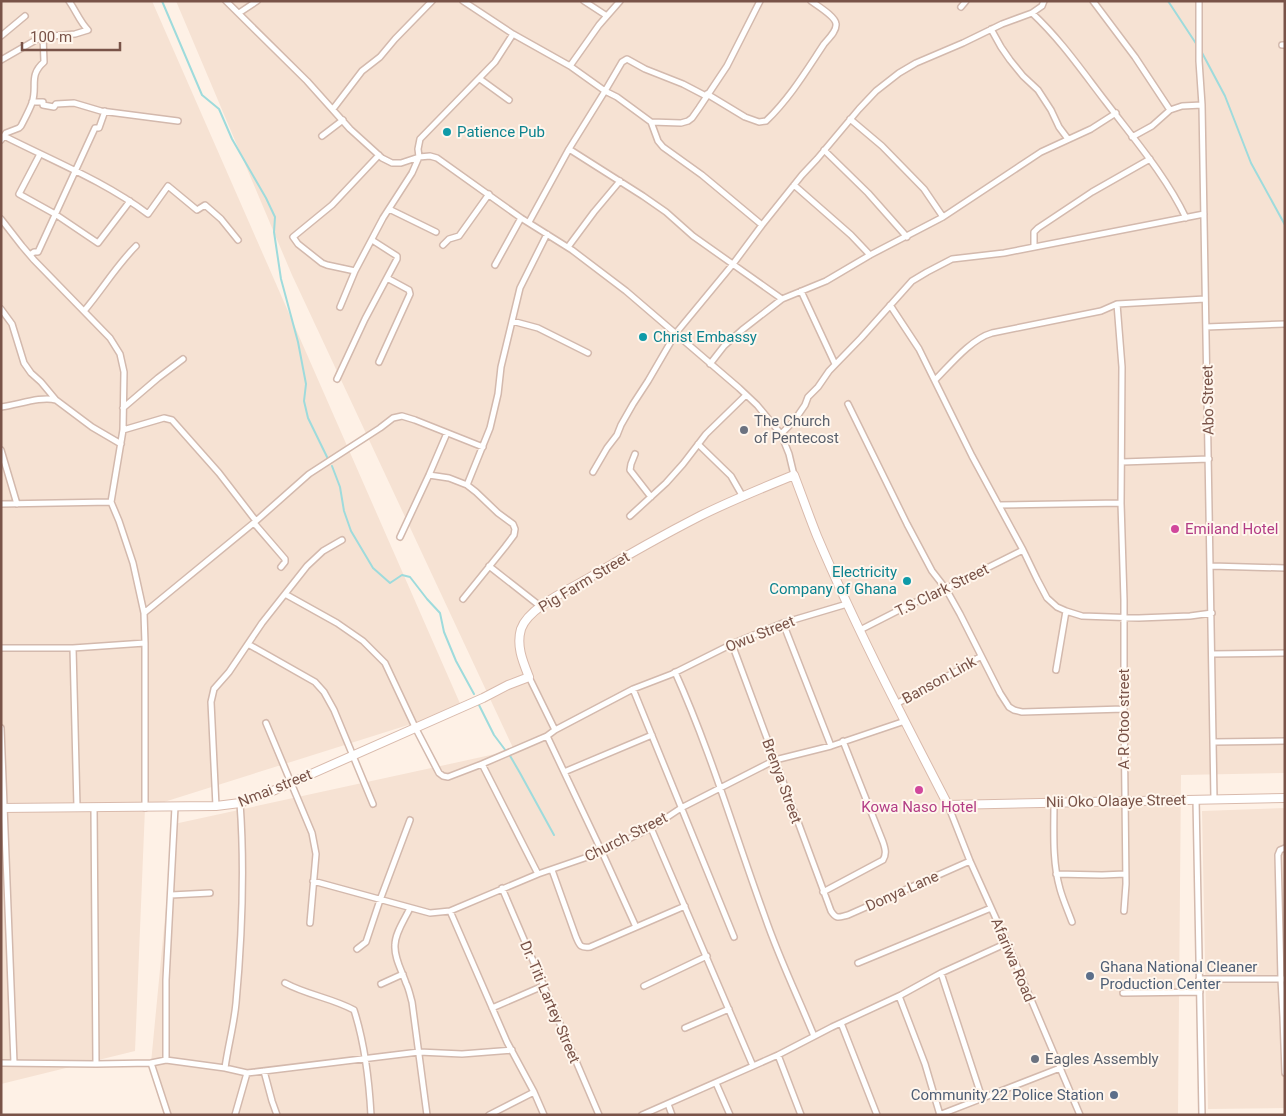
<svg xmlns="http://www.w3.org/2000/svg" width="1286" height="1116" font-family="Roboto,sans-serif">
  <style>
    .residential { fill: #f6e2d3 }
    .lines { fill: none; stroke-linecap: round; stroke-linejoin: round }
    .stream { stroke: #9edbdc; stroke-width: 2 }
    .street-casing { stroke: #d3b9ad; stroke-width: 8 }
    .secondary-casing { stroke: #d9baac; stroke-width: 10 }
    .street { stroke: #fff; stroke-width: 5 }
    .secondary { stroke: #fff; stroke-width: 8 }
    .culture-dot { fill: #0f9aa8; stroke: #fff6ed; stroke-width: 2 }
    .worship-dot { fill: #6b7280; stroke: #fff6ed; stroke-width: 2 }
    .hotel-dot { fill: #d1479c; stroke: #fff6ed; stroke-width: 2 }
    .service-dot { fill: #5c6f8a; stroke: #fff6ed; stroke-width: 2 }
    .labels { text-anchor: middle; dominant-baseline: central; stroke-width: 4; stroke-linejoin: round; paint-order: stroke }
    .culture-label { font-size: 15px; fill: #0d838f; stroke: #fff6ed; text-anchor: start }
    .street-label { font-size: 15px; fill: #795348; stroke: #fff6ed }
    .worship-label { font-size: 15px; fill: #5b616d; stroke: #fff6ed; text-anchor: start }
    .hotel-label { font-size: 15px; fill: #b23c85; stroke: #fff6ed; text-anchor: start }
    .service-label { font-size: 15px; fill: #4e5e75; stroke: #fff6ed; text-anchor: start }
  </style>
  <rect width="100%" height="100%" fill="#fef1e6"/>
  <!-- residential -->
  <path class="residential" d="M1,1H152L462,708L145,808L135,1051L1,1084Z
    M176,1H1285V773L1181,775L1178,1115H170L151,1063L174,824L514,750L292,275Z
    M1285,808V1108L1208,1109L1202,811Z"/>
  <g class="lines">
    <!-- stream -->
    <path class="stream" d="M162,1L202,95L219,109L232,139L266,198L275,217L274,232L281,279L298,342L306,384L304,401L308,418L328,459
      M1168,1L1197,45
      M1200,49L1225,96L1251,163L1285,225
      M332,466L340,487L344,511L351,531L373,568L390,583L402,575L410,577L427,599L440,613L444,632L456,661L474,694
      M478,703L494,735L506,751
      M509,754L520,773L554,835"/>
    <defs>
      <path id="street" d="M69,1C76,11 80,22 88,30
        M226,1L307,81L350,129L382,158L392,163H401L419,157L430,156L437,158L521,218L572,250L626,291L739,388L757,405L781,434L789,454L794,475
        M463,1L513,34L570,66L605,91L622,62L627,59L645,69L683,84L706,96
        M584,1L607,16
        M1093,1L1135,57L1170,110
        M1199,1V61L1202,105L1214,799
        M961,7L966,1
        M239,13L257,1
        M1032,13C1061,40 1082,71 1106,102C1134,139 1166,176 1186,218
        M991,29L1001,47L1010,60L1023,76L1038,90L1051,110L1059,127L1068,139
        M1,36L25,16
        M1282,45H1285
        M1,60L41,37L75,34L88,30
        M570,66L599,25L620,1
        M480,79L509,100
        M707,94L745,117L759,122L766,121C790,98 806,71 824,44C828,39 837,31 836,24C836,17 818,6 811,1
        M32,102H43V105L54,107L56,104L74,103L101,111L178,121
        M333,109L362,71L380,57L395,39L432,1
        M850,119L882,146L924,189L943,217
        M651,122L658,141L663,147L702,175L762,225
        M4,136C53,161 104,181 148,214L168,186L197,210L205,205L221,219L238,240
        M322,136L343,120
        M1132,137L1152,126L1170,110L1182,106L1202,105
        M1,140L6,133L19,128L21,126C25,118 29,111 32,103C38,86 28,76 44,62L43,36
        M569,149L643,196L666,212L693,236L782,299
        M824,150L868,193L907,237
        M40,154L19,194L55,214L98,243L130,201
        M794,185L851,235L870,255
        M389,209L436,232
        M1,219L22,246L34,260L110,338L120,354L124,372L123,430L111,502L119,521L133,563L144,613
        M529,222L569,149L605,91L617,97L651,122L681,123L688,121L692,118L699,108L727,66L760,1
        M443,245L449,239L459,236L489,194
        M568,247L594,212L620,181
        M1034,247V232L1038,228L1092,192L1150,159
        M30,255L34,252H38L95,128H99L105,111
        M495,265L521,218
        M355,271L327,265L322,263L298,244L293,237L332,205L379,155
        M801,291L835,364
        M1117,304L1122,367L1121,503L1124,600V709L1126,884L1124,911
        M890,305L919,349L972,456L1023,550L1037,579L1047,598L1057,607L1066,611L1082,616L1139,618L1190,616L1212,613
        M340,307L355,271L383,218L412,173L419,157L418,149L420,139L495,62L513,34
        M1,309L12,324L24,363L31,373L41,382L56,400
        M84,311C102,290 116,266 136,246
        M512,321L538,328L588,353
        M1206,327L1285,324
        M379,362L410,294L409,290L387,278
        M710,364L724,346L742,330L782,299L826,281L870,255L943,217L1041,152L1091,129L1116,113
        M337,379L365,319L397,259V256L372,240
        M935,380C950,365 971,339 992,333L1101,311L1117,304L1205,299
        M848,404L907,524L932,571L946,589L960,614L1000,693L1009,707L1014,710L1022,712L1124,709
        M1,407C18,405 40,396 56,400L92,427L121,444
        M123,408L158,378L183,359
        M123,430L164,418L172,420L219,473L256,521
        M781,434L794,421L805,405L808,397L818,387L829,371L861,338L912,281L927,272L952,259L1004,253L1204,214
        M698,444L731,476L743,497
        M1,450L17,504
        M635,454L631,464L630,470L651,497
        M1122,462L1209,459
        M593,472L607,448L617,435L621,425L633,404L648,381L676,333L733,264L762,225L802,175L817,159L859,109L876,91L899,73L916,63L963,43L1002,24L1032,13L1042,6L1044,1
        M429,475L449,478L467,485L476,492L498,513L513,524L515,529L514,535L505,547L463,599
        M467,485L490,428L498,394L501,367L520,288L547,234
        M1,504L111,502
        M999,505L1121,503
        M630,516L666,483L683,464L706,434L746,395
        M254,523L285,559V562L281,567
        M400,537L429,475L447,433
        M489,566L540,606
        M1211,566L1285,568
        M285,594L337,623L363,641L385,663L416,729L439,773L443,776L448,777L482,764L547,736L555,730
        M783,623L831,746
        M860,630L911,604L935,594L1023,550
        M145,643L144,613L256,521L309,474L380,428L393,418L402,416L415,420L483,447
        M248,644L315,682L324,692L334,710L373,804
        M732,644L831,911C837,920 839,917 848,915L970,861
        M1,648H73L77,807
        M73,648L145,643V808
        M1212,654L1285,653
        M1056,670L1066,611
        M675,672C711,752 735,835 765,917C779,958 798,997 814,1036
        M529,677L555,730L633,689L672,674L732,644L783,623L847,604
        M633,689L734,937
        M896,704L957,671L981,656
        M266,723L312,833L316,854L310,923
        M1,728L14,1063
        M547,736L602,852L636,927
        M1214,742L1285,741
        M482,764L538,874
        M564,772L652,735
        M1196,799L1202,1115
        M1054,802C1054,831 1052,861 1060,889C1063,900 1068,911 1072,922
        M948,805L970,861L1007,943L1080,1115
        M216,806L211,702L214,689L229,672L262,623L307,566L323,551L342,540
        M94,808L96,1064
        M651,828L753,1066
        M1285,848L1280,850L1278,855L1281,979L1283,1017L1285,1073
        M552,870L576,937C580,946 580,948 590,947L685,906
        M1056,874L1102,875L1125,874
        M313,881L430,913L450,911L538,874L602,852L651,828L681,808L775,760L831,746L905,721
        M502,888L599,1115
        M823,892L883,860C887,854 885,848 883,842L843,741
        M171,895L210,893
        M410,908C405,919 395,933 395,945C394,958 402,971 406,983C409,989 410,995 412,1002L427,1115
        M450,911L507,1042L534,1092L544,1115
        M357,949L366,942L380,900L410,820
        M858,963L991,908
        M941,973L982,1098
        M1199,979H1285
        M285,983C307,995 332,998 354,1010C365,1044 369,1079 371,1115
        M381,984L403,974
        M644,986L707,956
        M1123,993L1200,992
        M899,996L925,1064L940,1115
        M492,1008L543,986
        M841,1023L877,1115
        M685,1028L729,1009
        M778,1055L801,1115
        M166,1060V980L175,807
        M1,1063L96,1064L151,1063L166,1060L225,1068L247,1073L419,1052L462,1054L512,1050
        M151,1063L168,1115
        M225,1068C228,1046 234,1025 236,1003C242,937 245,870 240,803
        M264,1071L272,1101L277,1115
        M716,1083L730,1115
        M668,1104L672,1115
        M235,1115L247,1073
        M489,1115L534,1092
        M642,1115L778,1055L832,1027L901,995L941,973L1007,943
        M939,1115L1060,1068"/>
      <path id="secondary" d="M1,808L216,806L240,803L275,790L483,698L508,685L529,677C523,662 516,646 521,629C528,608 568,590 587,579C624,557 661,536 700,516C730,501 762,488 794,475C802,496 809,516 817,536C856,628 902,716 948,805L1285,798"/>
    </defs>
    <!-- street casing -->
    <use href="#street" class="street-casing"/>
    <!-- secondary casing -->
    <use href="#secondary" class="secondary-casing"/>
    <!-- street -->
    <use href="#street" class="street"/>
    <!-- secondary -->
    <use href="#secondary" class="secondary"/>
  </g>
  <!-- markers -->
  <g class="culture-dot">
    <circle cx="447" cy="132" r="5"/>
    <circle cx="643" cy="337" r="5"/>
    <circle cx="907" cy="581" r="5"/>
  </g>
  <g class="worship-dot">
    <circle cx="744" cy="430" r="5"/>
    <circle cx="1035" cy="1059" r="5"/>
  </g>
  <g class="hotel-dot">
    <circle cx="1175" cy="529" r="5"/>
    <circle cx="919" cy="790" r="5"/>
  </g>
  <g class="service-dot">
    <circle cx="1090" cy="976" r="5"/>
    <circle cx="1114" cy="1095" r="5"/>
  </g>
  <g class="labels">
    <!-- culture labels -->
    <g class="culture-label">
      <text x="457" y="132">Patience Pub</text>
      <text x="653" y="337">Christ Embassy</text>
      <text x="897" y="572" text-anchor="end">Electricity<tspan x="897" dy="17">Company of Ghana</tspan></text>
    </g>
    <!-- street labels -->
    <g class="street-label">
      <text transform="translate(1208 400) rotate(-91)">Abo Street</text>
      <text transform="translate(584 582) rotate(-31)">Pig Farm Street</text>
      <text transform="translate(942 590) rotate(-26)">T.S Clark Street</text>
      <text transform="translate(760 634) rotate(-22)">Owu Street</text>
      <text transform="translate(939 680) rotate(-29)">Banson Link</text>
      <text transform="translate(1124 719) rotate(-90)">A R Otoo street</text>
      <text transform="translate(782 781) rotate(70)">Brenya Street</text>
      <text transform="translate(275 788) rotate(-22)">Nmai street</text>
      <text transform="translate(1116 801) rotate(-1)">Nii Oko Olaaye Street</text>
      <text transform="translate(626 837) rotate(-27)">Church Street</text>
      <text transform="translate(902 891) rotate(-24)">Donya Lane</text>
      <text transform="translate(1013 960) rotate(67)">Afariwa Road</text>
      <text transform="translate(550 1002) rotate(67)">Dr. Titi Lartey Street</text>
    </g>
    <!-- worship labels -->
    <g class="worship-label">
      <text x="754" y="421">The Church<tspan x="754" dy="17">of Pentecost</tspan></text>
      <text x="1045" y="1059">Eagles Assembly</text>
    </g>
    <!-- hotel labels -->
    <g class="hotel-label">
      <text x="1185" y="529">Emiland Hotel</text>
      <text x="919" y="807" text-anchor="middle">Kowa Naso Hotel</text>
    </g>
    <!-- service labels -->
    <g class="service-label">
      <text x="1100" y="967">Ghana National Cleaner<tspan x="1100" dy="17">Production Center</tspan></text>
      <text x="1104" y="1095" text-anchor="end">Community 22 Police Station</text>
    </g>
  </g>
  <!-- border -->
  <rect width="1286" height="1116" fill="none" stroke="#795348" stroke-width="5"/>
  <!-- scale -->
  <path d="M22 42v8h98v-8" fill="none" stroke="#795348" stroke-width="2.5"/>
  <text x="30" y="42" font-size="15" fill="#795348" stroke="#fff6ed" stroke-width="4" paint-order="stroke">100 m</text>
</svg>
